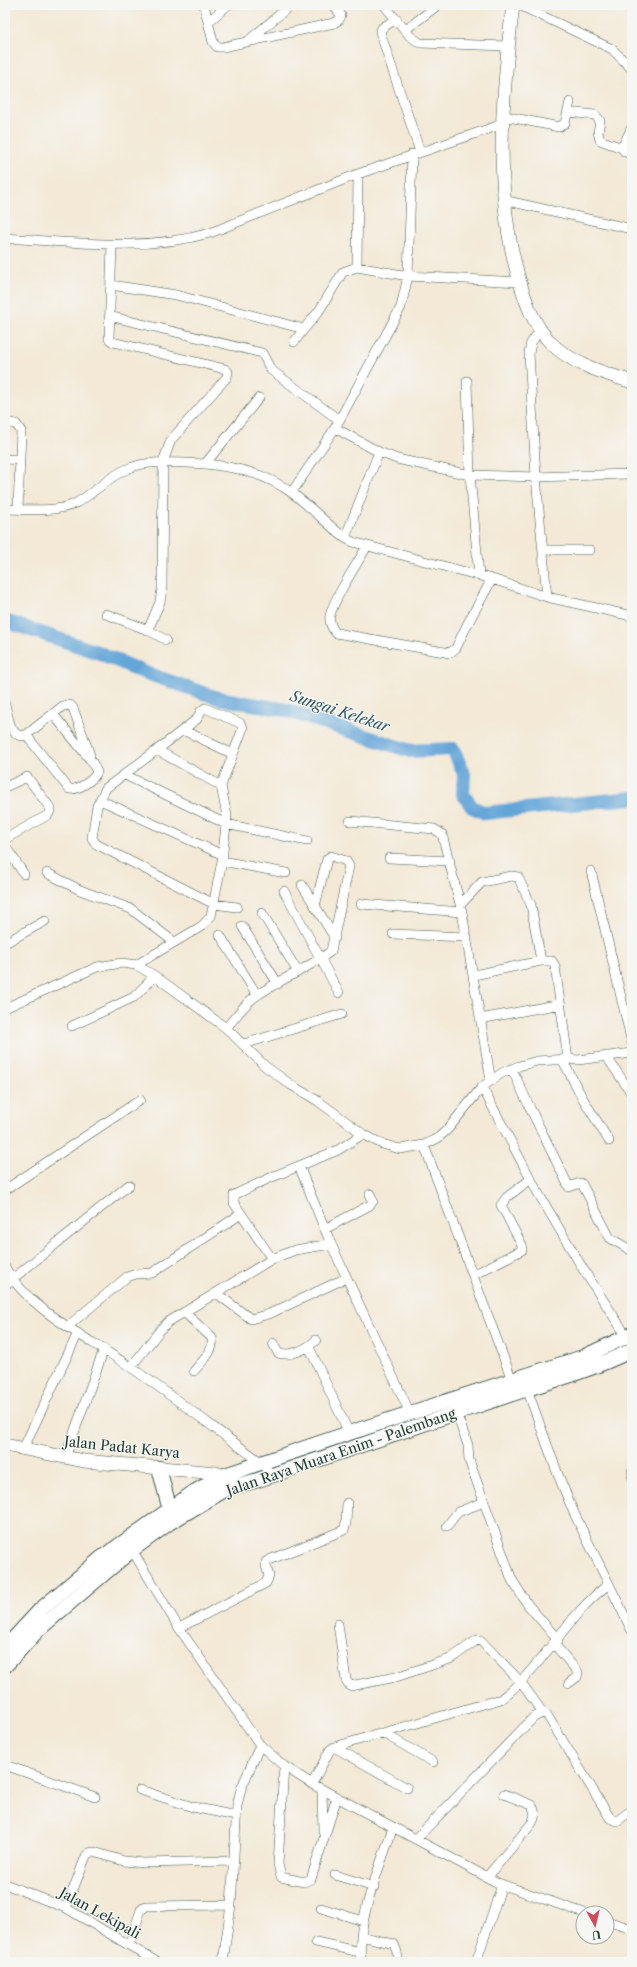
<svg xmlns="http://www.w3.org/2000/svg" width="637" height="1967" font-family="'Libre Caslon Text',serif">
  <style>
    .lines { fill: none; stroke-linecap: round; stroke-linejoin: round }
    .river { stroke: #64a6d8; stroke-width: 14 }
    .street-casing { stroke: #3f574c; stroke-width: 10 }
    .secondary-casing { stroke: #3f574c; stroke-width: 14 }
    .primary-casing { stroke: #3f574c; stroke-width: 16 }
    .street { stroke: #fff; stroke-width: 9 }
    .secondary { stroke: #fff; stroke-width: 13 }
    .primary { stroke: #fff; stroke-width: 14 }
    .labels { text-anchor: middle; dominant-baseline: central; stroke-width: 3; stroke-linejoin: round; paint-order: stroke }
    .street-label { font-size: 14px; fill: #1f3d34; stroke: #f6f6f2 }
    .water-label { font-size: 15px; font-style: italic; fill: #345c65; stroke: #f6f6f2 }
  </style>
  <rect width="100%" height="100%" fill="#f6f6f2"/>
  <filter id="ink" filterUnits="userSpaceOnUse"><feTurbulence type="fractalNoise" baseFrequency=".025" numOctaves="2"/><feDisplacementMap in="SourceGraphic" scale="8" xChannelSelector="R" yChannelSelector="G"/><feConvolveMatrix kernelMatrix="1 2 1 2 8 2 1 2 1" color-interpolation-filters="sRGB"/></filter>
  <filter id="wash" filterUnits="userSpaceOnUse"><feTurbulence type="fractalNoise" baseFrequency=".012" numOctaves="4" result="noise"/><feDisplacementMap in="SourceGraphic" scale="16" xChannelSelector="R" yChannelSelector="G"/><feGaussianBlur stdDeviation="0.9" result="paint"/><feColorMatrix in="noise" values="0 0 0 0 0 0 0 0 0 0 0 0 0 0 0 0 0 1.4 0 .05"/><feComposite in="paint" operator="in"/></filter>
  <g filter="url(#wash)">
    <rect width="100%" height="100%" fill="#f3e9d6"/>
    <g class="lines">
      <!-- river -->
      <path class="river" d="M5,621L100,653L143,672L218,698L286,710L410,751L453,749L464,774L463,794L472,807L485,813L632,798"/>
    </g>
  </g>
  <g filter="url(#ink)">
    <g class="lines">
      <defs>
        <path id="street" d="M204,5L213,42L217,47H223L334,23L339,20L341,15L333,5
          M384,5L410,36L420,43L508,46
          M519,5L612,49L632,69
          M396,19L382,28L380,32L420,152
          M208,22L228,5
          M405,30L438,5
          M249,40L291,5
          M568,112L595,115L600,121L598,132L600,140L622,148
          M504,116L559,127L565,123L570,102
          M632,127L622,148L624,151L632,155
          M358,174L357,267L408,276L520,282
          M503,200L632,229
          M5,238C73,242 143,252 210,233L358,174L503,124
          M112,244L109,339L113,342L225,369L228,372L227,377L171,440L163,462L162,589L160,602L148,630L166,640
          M111,285L176,295L304,329L319,311L343,272L357,267
          M109,316L262,353L271,370L339,420
          M540,330L531,343L529,353L536,477L547,597
          M294,342L304,329
          M467,381L470,475L479,576
          M5,422L16,424L21,431L18,509
          M335,428L379,452L397,459L470,475L536,477L628,474
          M5,459L20,460
          M205,464L259,398
          M292,492L335,428L401,307L408,276L412,154
          M5,509C26,509 54,513 74,504C93,495 106,478 127,469C145,461 167,462 186,463C223,464 262,470 292,493C311,507 327,524 345,538L353,542L492,579L547,597L632,616
          M345,538L379,452
          M367,546C358,563 333,599 330,616C329,622 332,629 336,633L450,653L456,648L468,623L492,579
          M543,550H590
          M106,614L148,630
          M5,704C8,715 10,740 26,735L63,706L70,705L73,708L90,755
          M183,730L233,754
          M26,735L69,789C77,791 94,780 97,772L92,762L53,714
          M125,775L226,824L307,841
          M221,786L157,750L106,788L97,806L92,838L96,844L214,904L237,907
          M5,787L27,777L51,809L48,815L5,839
          M100,800L223,855
          M350,821L434,829L442,834L462,912L491,1081
          M5,846L24,874
          M389,858L450,861
          M222,861L286,873
          M591,871L632,1043
          M47,873L80,890L131,909L174,942
          M302,885L335,938
          M284,891L339,993
          M361,904L462,912
          M461,904L482,882L512,876L518,877L531,905L541,961
          M262,913L298,972
          M242,926L278,984
          M393,934L467,937
          M220,935L257,995
          M5,943L45,921
          M136,965L202,926L211,916L222,861L227,816L221,786L243,728L240,723L205,708L201,711L197,719L157,750
          M474,975L541,961H552L555,966L568,1059
          M5,1008L97,967L122,963L136,965L155,976L226,1028L265,1066L291,1085L318,1101L363,1134L382,1144L400,1149L424,1145L438,1138L448,1129L482,1087L502,1073L519,1066L537,1061L568,1059L578,1060L632,1053
          M480,1019L561,1004
          M72,1026L134,997L155,976
          M226,1028C236,1017 244,1004 256,996C280,979 308,969 331,951L349,866L346,861L331,856L327,859L315,906
          M244,1044L342,1014
          M606,1056L632,1094
          M562,1059L582,1097L609,1141
          M512,1069L531,1110L569,1187L580,1183L582,1184L610,1238L632,1251
          M482,1087L537,1191L583,1269L627,1337
          M424,1145L512,1380
          M299,1166L331,1244L410,1413
          M5,1190L140,1100
          M325,1229L370,1205L373,1201L370,1194
          M272,1259L234,1203V1195L272,1177L338,1150L363,1134
          M5,1267C28,1310 90,1339 129,1366C174,1397 218,1431 262,1463L271,1475
          M473,1275L522,1250V1245L501,1205L507,1197L531,1179
          M5,1285L129,1185
          M216,1293L251,1319L269,1314L346,1278
          M184,1312L212,1338C215,1351 202,1361 194,1371
          M68,1326L127,1277L136,1274L152,1273L241,1214
          M273,1343L278,1353C291,1357 307,1349 316,1340
          M309,1347L349,1433
          M131,1367L161,1329L168,1322L272,1259L295,1250L331,1244
          M527,1389L557,1472L574,1513L632,1631
          M456,1413L468,1445L469,1460L512,1580L528,1605L558,1640
          M23,1449L78,1333
          M65,1458L104,1349
          M632,1471V1476
          M447,1526L458,1512L484,1502
          M132,1550L179,1628L260,1745L284,1766L312,1784L498,1883L584,1913
          M338,1624L346,1680L350,1686L396,1677L450,1659L477,1640H480L520,1681L543,1713
          M179,1628L266,1583L269,1576L266,1566V1562L269,1560L344,1530L346,1523L347,1503
          M554,1644L578,1672L577,1677L569,1683
          M383,1733L433,1762
          M334,1747L407,1788
          M5,1765L95,1797
          M284,1766L278,1864L281,1877L304,1882L311,1879L337,1797
          M312,1784L330,1750L334,1747L501,1699C543,1667 567,1615 609,1584
          M322,1789L323,1832
          M140,1790L193,1807L236,1816
          M416,1839L534,1717L543,1713L547,1715L610,1818L617,1821L632,1810
          M335,1875L374,1887
          M487,1877L532,1823C536,1816 535,1812 532,1805L504,1794
          M5,1884L66,1908L157,1962
          M66,1908L86,1856L89,1853L94,1852L124,1861L143,1863L233,1861
          M321,1908L363,1921
          M607,1921L632,1929
          M361,1936L394,1944L397,1952L398,1962
          M316,1942L360,1952
          M129,1945L141,1910L146,1906L231,1905
          M223,1962L231,1905L237,1806L241,1789L260,1745
          M361,1962C356,1919 380,1868 393,1827
          M476,1962L502,1885"/>
        <path id="secondary" d="M513,5C502,96 493,190 519,279C526,303 534,327 553,345C574,365 605,373 632,382
          M5,1445L84,1461L216,1473L222,1476L225,1483"/>
        <path id="primary" d="M159,1468L172,1518
          M5,1648L41,1609L100,1559L194,1492L222,1476L349,1433L583,1357L632,1334
          M5,1666L38,1630L132,1550L169,1523L228,1488L258,1480L527,1389C563,1378 598,1367 632,1350"/>
      </defs>
      <!-- street casing -->
      <use href="#street" class="street-casing"/>
      <!-- secondary casing -->
      <use href="#secondary" class="secondary-casing"/>
      <!-- primary casing -->
      <use href="#primary" class="primary-casing"/>
      <!-- street -->
      <use href="#street" class="street"/>
      <!-- secondary -->
      <use href="#secondary" class="secondary"/>
      <!-- primary -->
      <use href="#primary" class="primary"/>
    </g>
  </g>
  <g class="labels">
    <!-- street labels -->
    <g class="street-label">
      <text transform="translate(122 1447) rotate(6)">Jalan Padat Karya</text>
      <text transform="translate(341 1452) rotate(-19)">Jalan Raya Muara Enim - Palembang</text>
      <text transform="translate(100 1913) rotate(29)">Jalan Lekipali</text>
    </g>
    <!-- water labels -->
    <g class="water-label">
      <text transform="translate(340 711) rotate(18)">Sungai Kelekar</text>
    </g>
  </g>
  <!-- margin -->
  <rect width="637" height="1967" fill="none" stroke="#f6f6f2" stroke-width="20"/>
  <!-- north arrow -->
  <g transform="translate(595 1925) rotate(172)"><circle r="19" fill="#f6f6f2" stroke="#a0aca6"/>
  <path d="M0-3L7 15L0 10L-7 15Z" fill="#d1495b"/>
  <text y="-6" font-size="11" font-weight="bold" text-anchor="middle" fill="#1f3d34">U</text>
  </g>
</svg>
